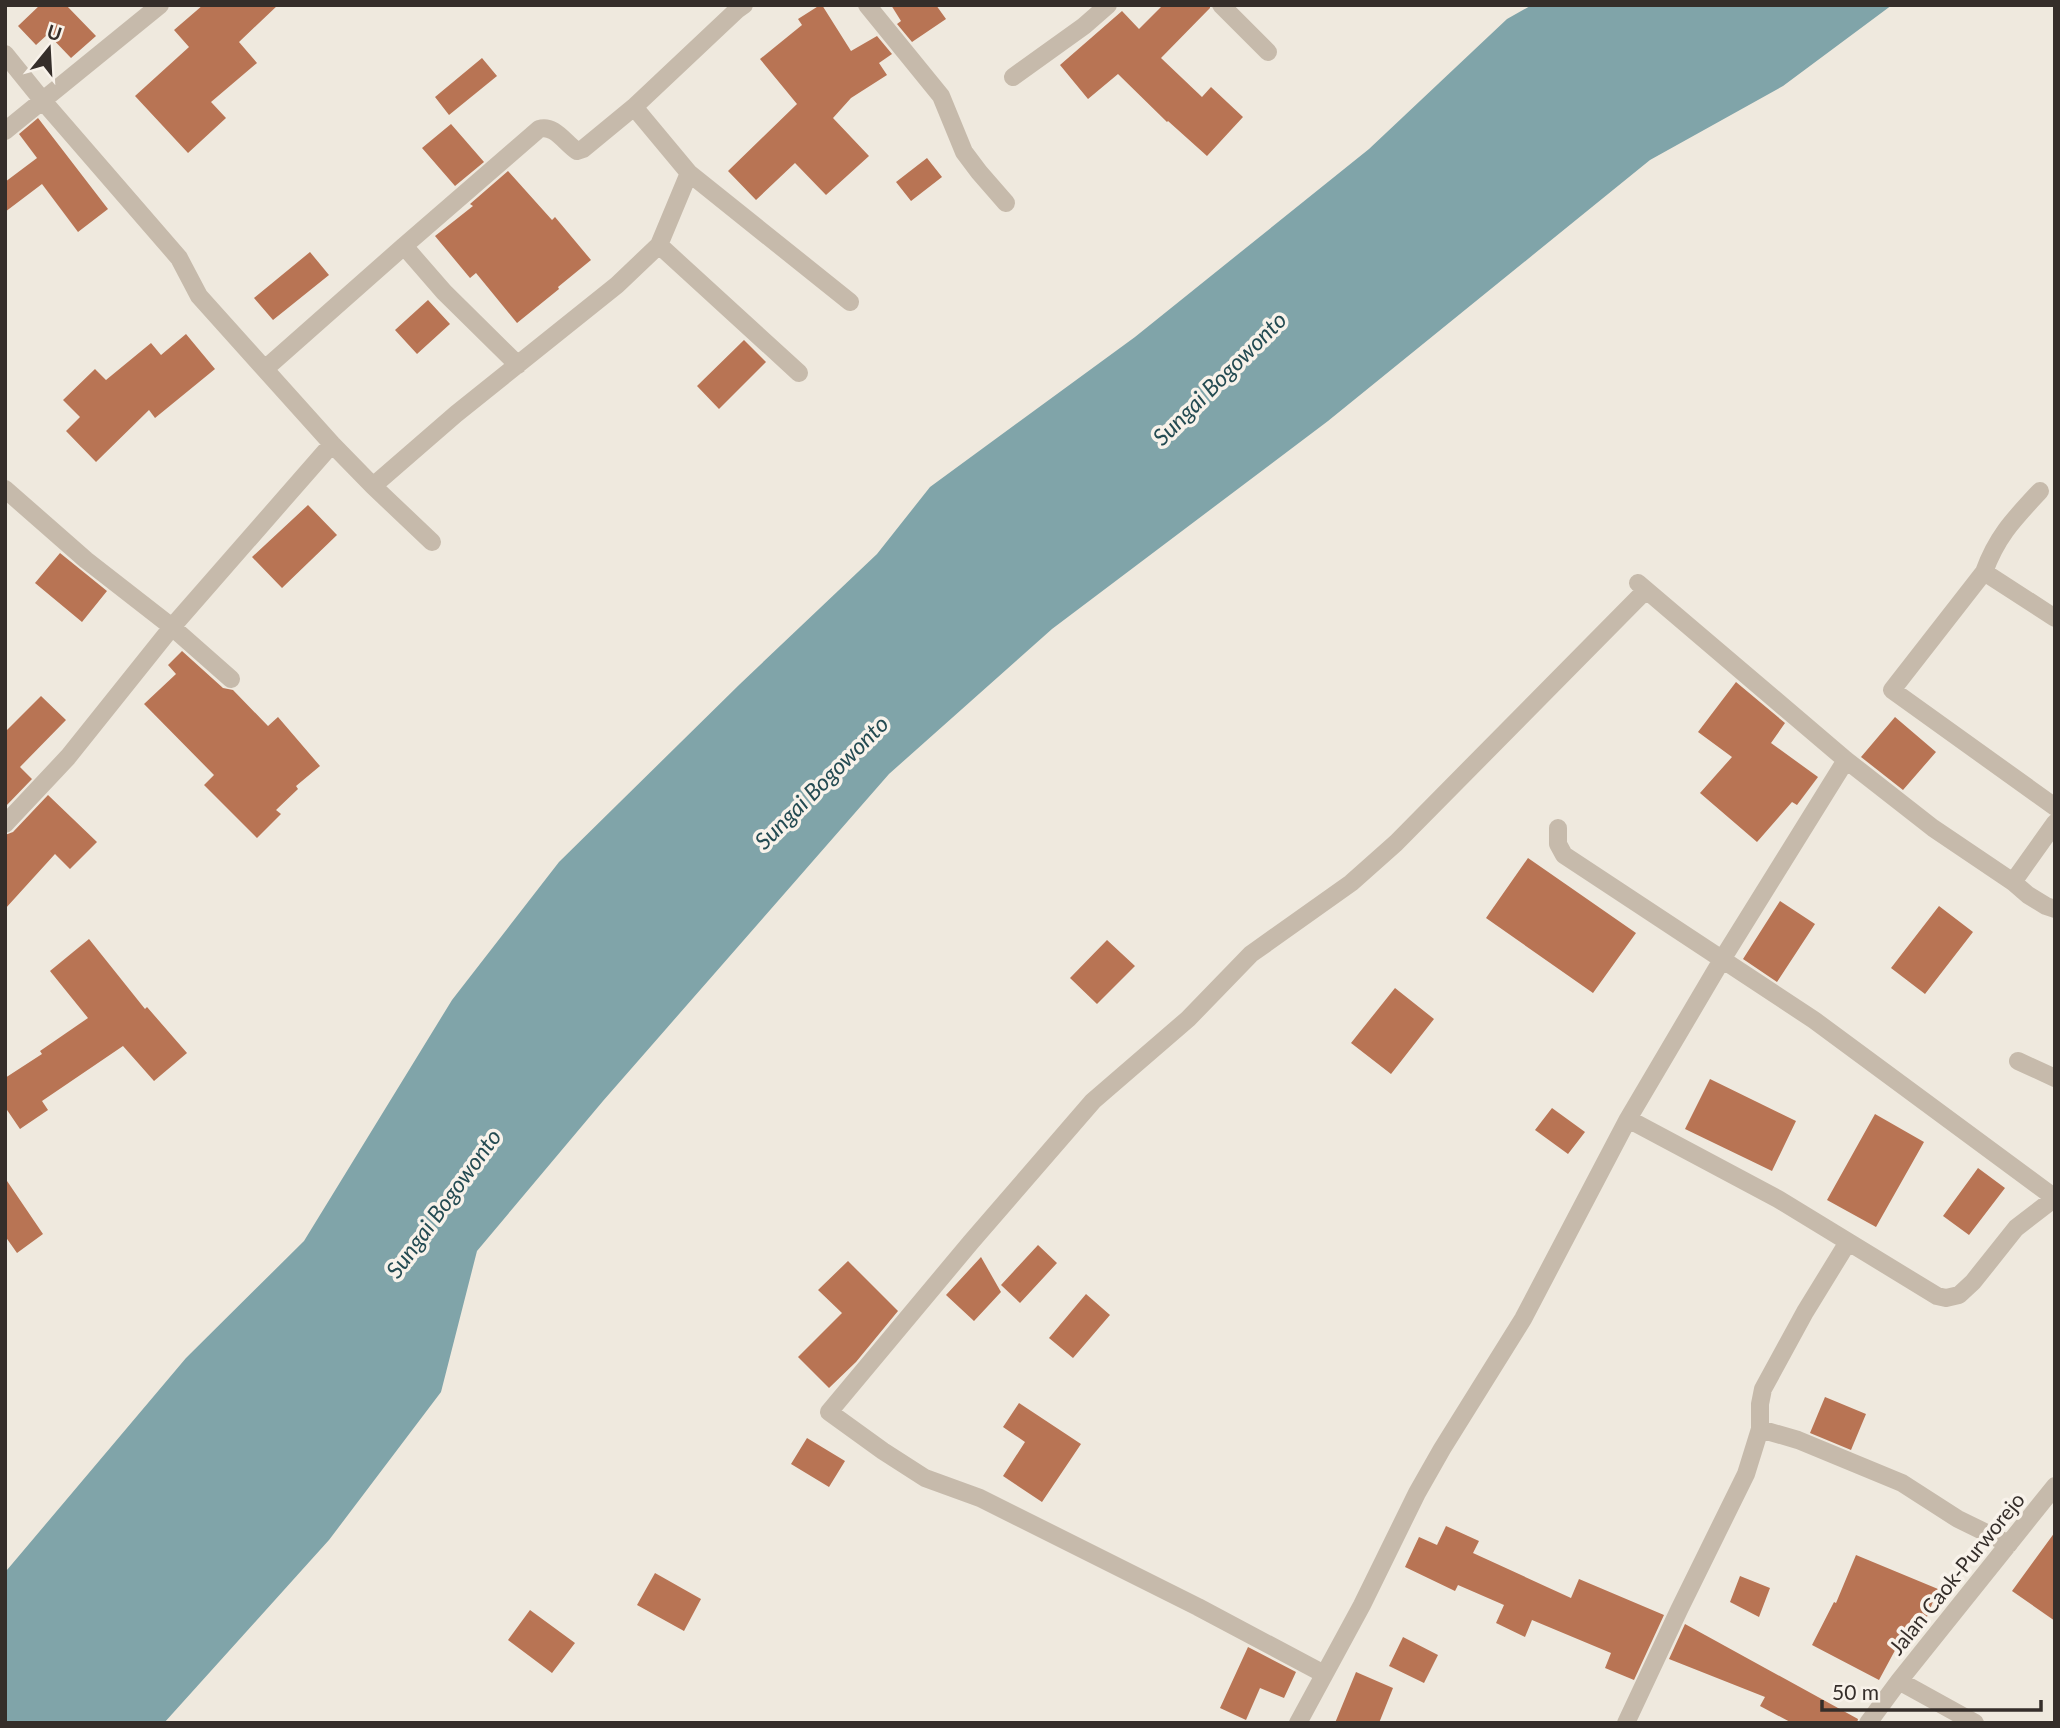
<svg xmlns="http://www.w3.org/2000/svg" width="2060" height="1728" font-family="Lato,sans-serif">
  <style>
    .water { fill: #80a4a9 }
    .building { fill: #b87454 }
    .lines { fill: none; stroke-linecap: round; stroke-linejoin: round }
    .minor { stroke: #c6baab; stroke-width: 18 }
    .labels { text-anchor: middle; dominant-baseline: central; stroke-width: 7; stroke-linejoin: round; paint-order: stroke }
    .street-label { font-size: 21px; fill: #352e2a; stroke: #f8f2ea }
    .water-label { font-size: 23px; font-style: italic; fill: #244b52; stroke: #f8f2ea }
  </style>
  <rect width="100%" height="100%" fill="#efe9de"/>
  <!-- water -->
  <path class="water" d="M1532,5H1892L1783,86L1650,160L1328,421L1052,629L889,774L603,1101L477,1251L441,1392L329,1540L164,1723H5V1573L7,1570L186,1358L304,1241L452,1000L559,862L740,684L877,554L930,487L1135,337L1369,149L1507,19Z"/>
  <!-- building -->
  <path class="building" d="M40,5H66L96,36L71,58L48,34L36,45L18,26Z
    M203,5H278L239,42L257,63L211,102L226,118L188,153L135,96L189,47L174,30Z
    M820,5H822L851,51L877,36L892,54L879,63L887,75L851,98L833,118L869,156L826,195L795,163L756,200L728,171L797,104L760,59L802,25L798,19Z
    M891,5H936L946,19L912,42L897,24L901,21Z
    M1163,5H1210V8L1161,58L1202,97L1211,87L1243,117L1207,156L1168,121L1167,122L1118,74L1088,99L1060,65L1122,11L1139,29Z
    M482,58L497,76L449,115L435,97Z
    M38,118L108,209L78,232L42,184L5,212V182L37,158L19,134Z
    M451,124L484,162L455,186L422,148Z
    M927,158L942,177L911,201L896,182Z
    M508,171L552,220L555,217L591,260L558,287L559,289L517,323L476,273L470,278L435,236L473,206L470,204Z
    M310,252L329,275L273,320L254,298Z
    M428,300L450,324L417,354L395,330Z
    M186,334L215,369L155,418L149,410L96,462L66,431L80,417L63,400L95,369L106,380L151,343L161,355Z
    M744,340L766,362L719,409L697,386Z
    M308,505L337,535L282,588L252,557Z
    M60,553L107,591L82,622L35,583Z
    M182,651L223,688L233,690L268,726L278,717L320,766L296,786L298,789L276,810L281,814L257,838L204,785L214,775L144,704L176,674L168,665Z
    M1736,682L1785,723L1771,743L1818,777L1797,805L1792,802L1757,842L1700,793L1732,757L1698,732Z
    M41,696L66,720L20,767L32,779L5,807V732Z
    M1895,717L1936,752L1903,790L1861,757Z
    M48,795L97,842L70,869L55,854L5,909V835L13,832Z
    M1528,858L1636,933L1593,993L1486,918Z
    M1780,901L1815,924L1777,982L1743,959Z
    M1939,906L1973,932L1925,994L1891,968Z
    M89,939L145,1009L147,1007L187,1053L154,1081L123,1046L42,1101L48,1110L20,1129L5,1107V1078L42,1054L40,1051L88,1018L50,971Z
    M1107,940L1135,966L1097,1004L1070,978Z
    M1395,988L1434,1019L1391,1074L1351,1043Z
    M1710,1079L1796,1121L1772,1171L1685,1129Z
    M1552,1108L1585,1132L1568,1154L1535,1130Z
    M1875,1114L1924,1142L1876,1227L1827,1200Z
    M1978,1168L2005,1188L1969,1235L1943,1216Z
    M5,1178L43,1234L17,1253L5,1236Z
    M1038,1245L1057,1263L1020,1303L1001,1285Z
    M981,1257L1001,1292L974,1321L946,1295Z
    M848,1261L898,1311L856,1362L829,1388L798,1357L842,1313L818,1290Z
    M1086,1294L1110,1315L1073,1358L1049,1338Z
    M1825,1397L1866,1414L1851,1450L1810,1433Z
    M1019,1403L1081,1444L1042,1502L1003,1476L1025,1442L1003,1427Z
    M807,1438L845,1461L829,1487L791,1464Z
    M1446,1526L1479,1541L1473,1553L1571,1598L1579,1579L1664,1615L1634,1680L1605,1668L1611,1653L1532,1620L1525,1637L1496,1623L1504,1605L1458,1585L1455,1591L1405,1567L1419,1537L1437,1545Z
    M2055,1532V1621L2012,1591Z
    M1856,1555L1938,1589L1925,1622L1913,1617L1879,1680L1812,1645L1834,1602L1836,1603Z
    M655,1573L701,1599L684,1631L637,1605Z
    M1740,1576L1770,1588L1759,1617L1730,1602Z
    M530,1610L575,1643L552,1673L508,1640Z
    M1685,1624L1858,1719L1857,1723H1792L1760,1706L1765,1697L1669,1659Z
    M1403,1637L1438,1655L1424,1683L1389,1666Z
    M1248,1647L1296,1672L1284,1698L1260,1688L1246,1720L1220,1708Z
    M1356,1672L1393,1688L1379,1723H1335Z"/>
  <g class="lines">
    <!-- minor -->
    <path class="minor" d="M744,5L737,10L634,107L689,173L850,302
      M867,5L941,96L964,152L979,172L1006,203
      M1221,5L1268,52
      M5,54L43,101L179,258L199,296L332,444L373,486L456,414L617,285L659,245L689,173
      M1013,77L1084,26L1108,5
      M5,131L160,5
      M659,245L799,373
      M404,246L539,129C554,124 565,143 577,151L583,149L634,107
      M266,368L404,246L444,292L518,365
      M373,486L432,542
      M5,489L86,560L172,627L231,679
      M2040,491C2014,519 1997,536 1984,572L2055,618
      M1984,572L1892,690L2055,807
      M1638,583L1846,760
      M5,824L68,757L172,627L332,444
      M1558,828V844L1564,855L1814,1020L2055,1198
      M2013,882L2055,823
      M2018,1061L2055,1078
      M1628,1119L1778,1199L1937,1296L1946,1298L1959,1295L1973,1282L2016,1228L2055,1198
      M1760,1429L1798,1440L1902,1483L1958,1519L2009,1544
      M1324,1674L1198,1607L980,1498L925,1478L883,1451L829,1412L971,1242L1093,1101L1188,1019L1251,954L1351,883L1396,843L1646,590
      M1899,1681L1975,1723
      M1298,1723L1362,1605L1417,1493L1442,1449L1523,1319L1628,1119L1723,958L1846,760L1933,828L2013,882L2028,895L2046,906L2055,909
      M1626,1723L1679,1610L1746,1474L1760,1429V1404L1763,1389L1805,1312L1848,1242
      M1868,1723L1899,1681L2055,1486"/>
  </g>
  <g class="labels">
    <!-- street labels -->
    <g class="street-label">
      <text transform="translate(1956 1573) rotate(-51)">Jalan Caok-Purworejo</text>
    </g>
    <!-- water labels -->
    <g class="water-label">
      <text transform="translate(1219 378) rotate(-45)">Sungai Bogowonto</text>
      <text transform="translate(821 782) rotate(-45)">Sungai Bogowonto</text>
      <text transform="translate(443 1203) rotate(-54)">Sungai Bogowonto</text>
    </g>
  </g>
  <!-- border -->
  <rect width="2060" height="1728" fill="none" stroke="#352e2a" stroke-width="14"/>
  <!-- north arrow -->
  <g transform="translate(49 49) rotate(18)" stroke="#f8f2ea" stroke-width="5" paint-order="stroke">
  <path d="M0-5L12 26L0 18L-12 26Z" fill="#352e2a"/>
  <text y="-10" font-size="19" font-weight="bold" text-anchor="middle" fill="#352e2a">U</text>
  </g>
  <!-- scale -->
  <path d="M1822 1700v10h219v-10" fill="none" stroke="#352e2a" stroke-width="3.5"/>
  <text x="1832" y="1700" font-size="21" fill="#352e2a" stroke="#f8f2ea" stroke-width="5" paint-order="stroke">50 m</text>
</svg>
